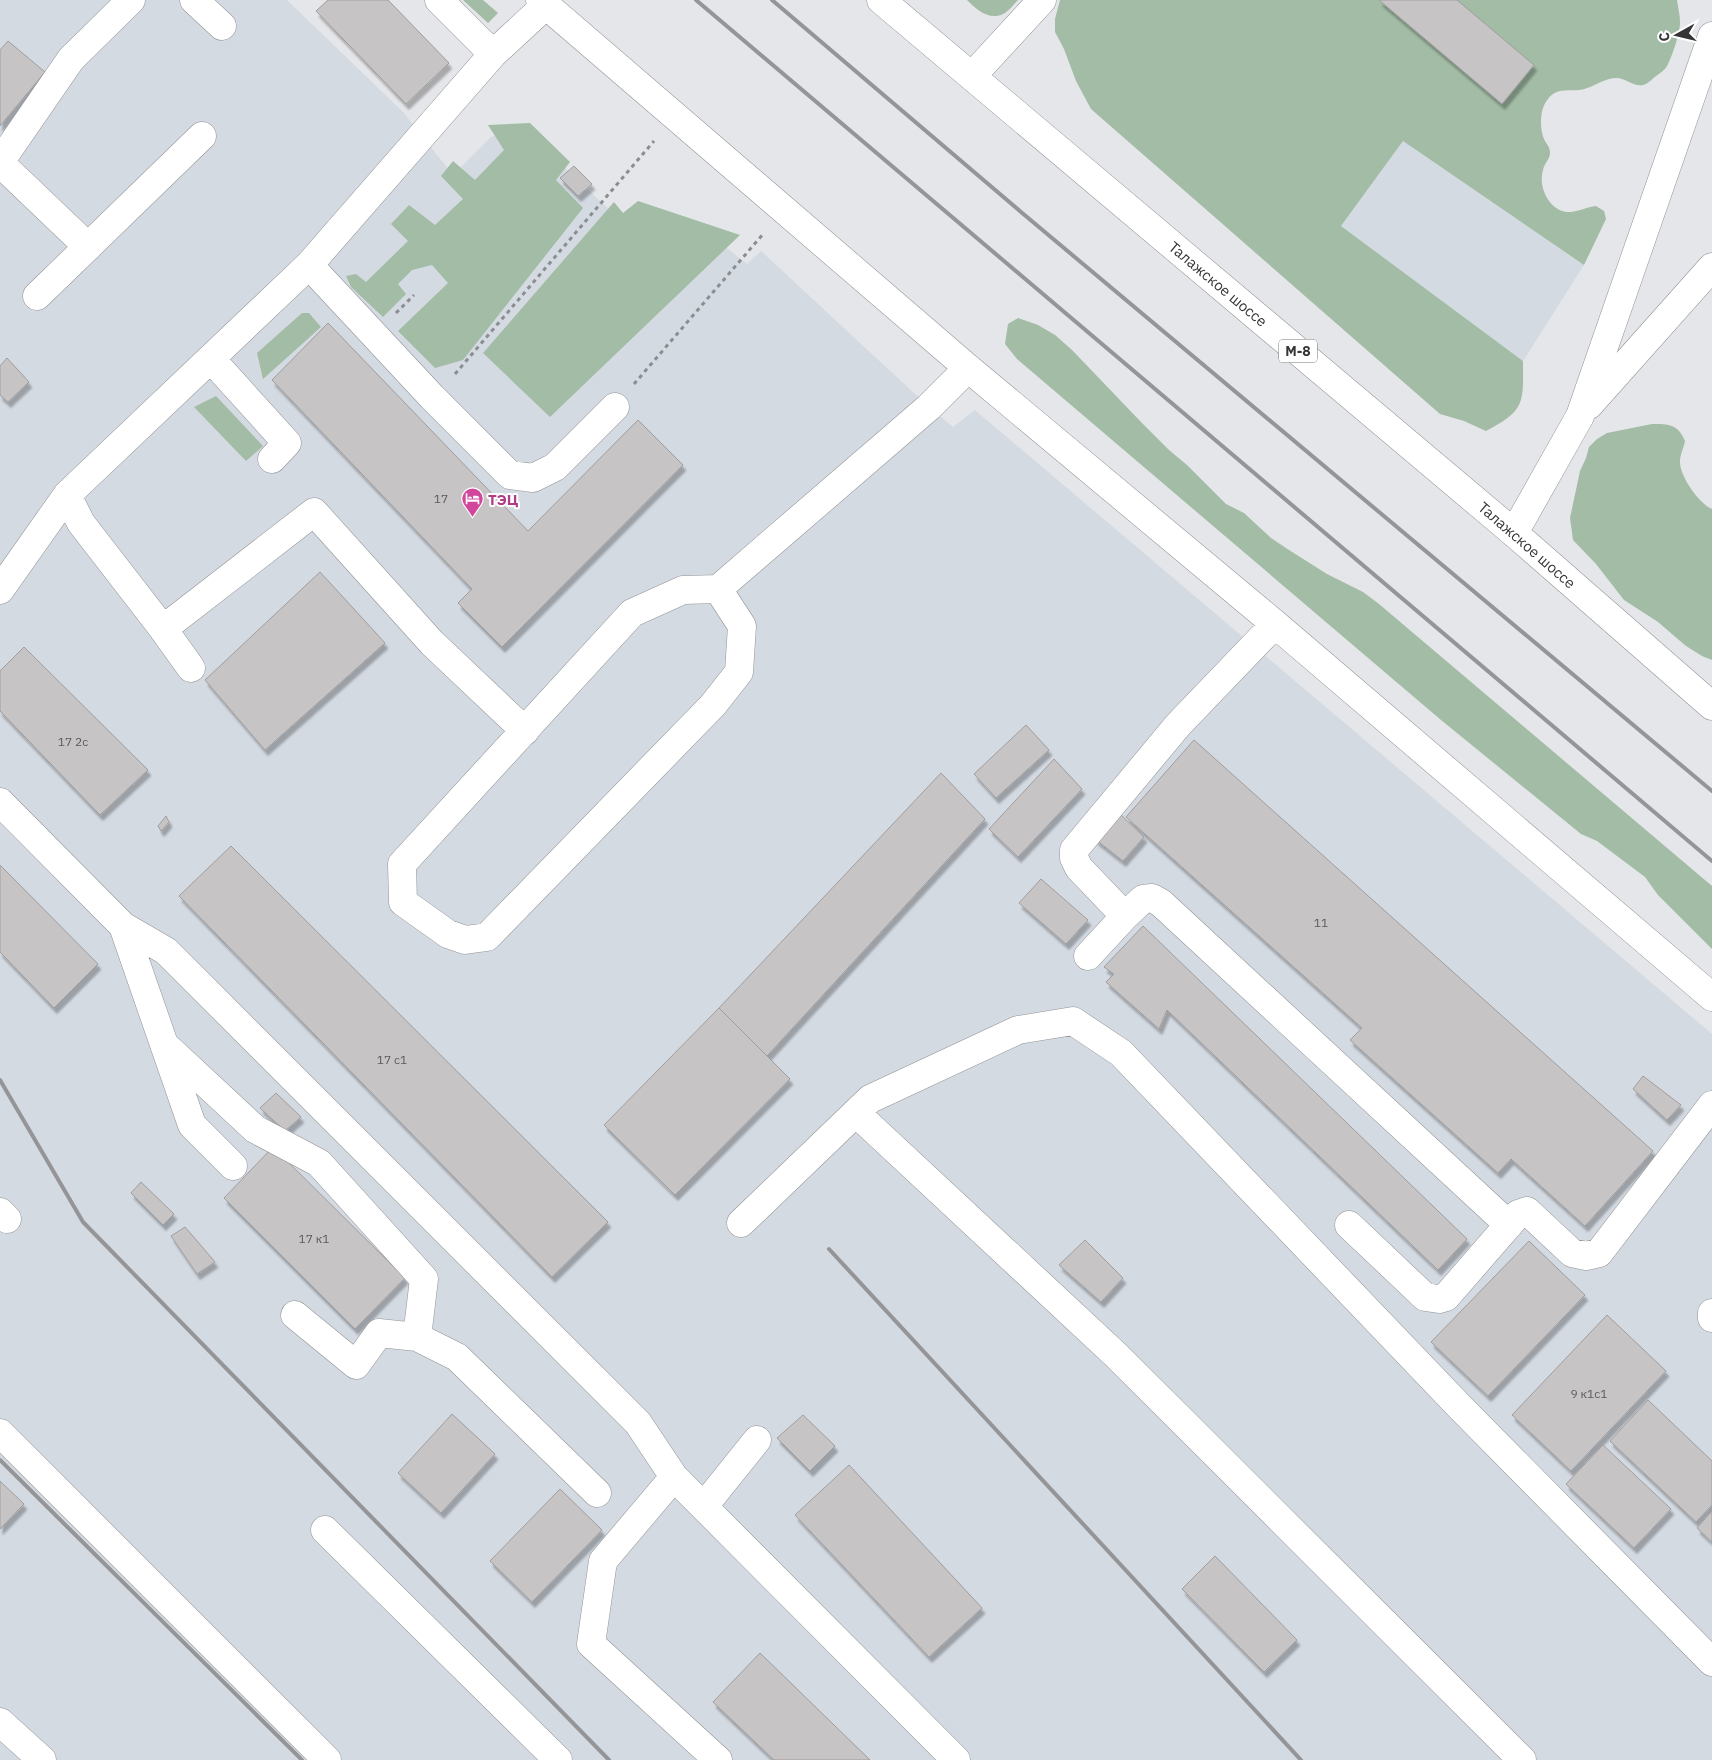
<svg xmlns="http://www.w3.org/2000/svg" width="1712" height="1760" font-family="'IBM Plex Sans',sans-serif">
  <style>
    .built { fill: #d4dae2 }
    .green { fill: #a2bca5 }
    .building { fill: #c7c4c5; stroke: #a09d9e; filter: url(#shadow) }
    .lines { fill: none; stroke-linecap: round; stroke-linejoin: round }
    .minor-casing { stroke: #919295; stroke-width: 29 }
    .major-casing { stroke: #919295; stroke-width: 29 }
    .path { stroke: #8c8d8f; stroke-width: 3; stroke-dasharray: 4 4; stroke-linecap: butt }
    .minor { stroke: #fff; stroke-width: 28 }
    .major { stroke: #fff; stroke-width: 28 }
    .rail { stroke: #959597; stroke-width: 4 }
    .labels { text-anchor: middle; dominant-baseline: central; stroke-width: 4; stroke-linejoin: round; paint-order: stroke }
    .number-label { font-size: 12px; fill: #5a595a }
    .shield { fill: #fff; stroke: #727272; stroke-width: 1 }
    .shield-label { font-size: 14px; font-weight: bold; fill: #353536 }
    .street-label { font-size: 15px; fill: #353536; stroke: #fff }
    .hotel-label { font-size: 15px; font-weight: bold; fill: #b23c85; stroke: #fff; text-anchor: start }
  </style>
  <defs>
    <filter id="shadow"><feDropShadow dx="3" dy="5.5" stdDeviation="1" flood-color="#0004"/></filter>
  </defs>
  <rect width="100%" height="100%" fill="#e5e6e9"/>
  <!-- built -->
  <path class="built" d="M0,0H287L403,112L453,175L491,137L524,128L620,220L714,238L747,264L761,251L929,407L953,427L975,410L1712,1034V1760H0Z
    M1403,141L1584,265L1523,361L1341,226Z"/>
  <!-- green -->
  <path class="green" d="M463,0H483L498,13L488,23Z
    M967,0H1018C1014,4 1008,12 1003,14C989,21 976,9 967,0Z
    M1060,0H1677C1678,7 1680,15 1680,23C1680,33 1672,57 1667,66C1664,71 1660,73 1656,76C1652,79 1648,84 1643,85C1633,87 1625,77 1615,78C1601,79 1592,89 1579,90C1567,91 1556,88 1548,99C1540,108 1539,127 1544,139C1546,144 1550,146 1550,153C1550,159 1544,164 1543,170C1538,186 1548,209 1566,212C1575,213 1587,207 1596,206L1604,211L1606,219L1584,265L1403,141L1341,226L1523,361C1523,403 1526,410 1486,431L1464,421L1440,414L1091,109L1076,81L1064,49L1055,32V19Z
    M530,123L570,162L556,180L583,208L463,360L435,368L398,331L448,283L432,265L412,270L398,284L406,294L383,317L351,287L346,276L356,274L366,282L408,241L391,224L409,205L435,225L463,199L441,176L453,161L475,180L504,150L488,125Z
    M638,201L740,235L550,417L483,353L614,202L623,213Z
    M302,313H309L321,327L263,379L257,353Z
    M1018,318L1038,325L1055,335L1072,350L1141,422L1169,450L1187,465L1226,504L1244,513L1271,538L1289,550L1327,574L1363,592L1379,604L1712,886V949L1658,895L1645,877L1597,841L1581,834L1441,720L1017,359L1005,344L1008,324Z
    M216,396L263,446L246,461L194,407Z
    M1652,424C1669,424 1678,424 1685,441C1684,447 1680,455 1680,461C1679,475 1699,504 1712,509V660L1702,656L1686,646L1658,622L1624,600L1596,564L1573,540L1570,518L1580,471L1586,458L1589,447L1597,439L1607,433Z"/>
  <!-- building -->
  <path class="building" d="M328,0H388L449,63L406,104L316,11Z
    M1379,0H1457L1534,65L1502,104Z
    M8,41L45,72L0,126V50Z
    M574,166L592,184L578,196L560,178Z
    M328,323L528,531L638,420L683,465L502,647L458,603L472,589L272,380Z
    M7,358L29,382L8,402L0,395V366Z
    M320,572L385,643L265,750L205,680Z
    M24,647L148,770L100,815L0,711V671Z
    M1026,725L1049,750L996,798L974,774Z
    M1194,740L1653,1151L1585,1226L1511,1159L1498,1173L1350,1040L1362,1028L1126,817Z
    M1054,759L1082,789L1018,857L989,829Z
    M941,773L985,819L767,1056L719,1008Z
    M1118,812L1144,837L1123,861L1095,839Z
    M166,816L169,822L161,831L158,826Z
    M231,846L608,1222L552,1277L179,896Z
    M0,865L98,964L54,1008L0,952Z
    M1041,879L1088,920L1066,944L1019,903Z
    M1143,926L1467,1239L1438,1270L1167,1010L1159,1029L1106,982L1114,974L1104,967Z
    M719,1008L790,1079L675,1195L604,1125Z
    M1643,1076L1681,1105L1667,1120L1633,1089Z
    M276,1093L301,1117L285,1131L260,1108Z
    M273,1147L405,1278L355,1329L224,1198Z
    M141,1182L174,1214L163,1225L131,1193Z
    M185,1227L215,1262L197,1274L171,1236Z
    M1085,1240L1123,1278L1101,1302L1059,1265Z
    M1529,1241L1585,1295L1488,1396L1431,1342Z
    M1607,1315L1666,1371L1571,1471L1512,1415Z
    M1648,1400L1712,1461V1505L1696,1522L1610,1441Z
    M452,1414L495,1454L441,1513L398,1473Z
    M803,1415L835,1446L810,1471L777,1438Z
    M1603,1445L1671,1509L1634,1548L1566,1484Z
    M849,1465L982,1608L929,1657L795,1515Z
    M0,1481L24,1504L0,1529Z
    M560,1489L602,1530L532,1602L490,1561Z
    M1712,1511V1542L1697,1528Z
    M1215,1556L1297,1640L1264,1672L1182,1589Z
    M760,1653L870,1760H774L713,1702Z"/>
  <g class="lines">
    <defs>
      <path id="minor" d="M194,0L222,26
        M439,0L493,54
        M540,0L968,368L1275,624L1712,997
        M972,76L1042,0
        M0,162L71,59L131,0
        M0,163L88,247
        M309,265L432,397L510,475L533,478L555,467L615,407
        M37,296L202,136
        M211,359L287,443L272,459
        M1589,405L1712,267
        M67,495L81,523L163,629L191,668
        M1514,533L1580,416L1712,36
        M718,589L742,626L739,672L713,705L487,937L465,940L448,934L403,902L402,864L632,613L683,590L718,589L929,407L968,368
        M0,590L67,495L309,265L493,54L546,5
        M163,629L314,512L432,643L525,731
        M0,802L123,926L192,1125L233,1166
        M1125,916L1079,868L1074,858V850L1178,725L1275,624
        M123,926L166,951L638,1423L674,1477L956,1760
        M1088,956L1125,916L1143,899L1152,898L1161,903L1509,1225
        M168,1048L255,1129L319,1163L424,1279L417,1337
        M856,1113L1117,1356L1522,1760
        M0,1212L7,1219
        M741,1223L870,1099L1018,1030L1073,1021L1121,1053L1459,1406L1712,1662
        M1349,1225L1425,1297L1439,1299L1446,1297L1518,1214L1527,1211L1572,1253L1586,1256L1599,1253L1712,1105
        M1712,1313V1318
        M295,1315L356,1365L379,1333L417,1337L457,1357L597,1493
        M0,1433L327,1760
        M674,1477L603,1561L591,1644L718,1760
        M704,1506L757,1440
        M325,1530L558,1760
        M0,1722L42,1760"/>
      <path id="major" d="M881,0L1514,533L1712,706"/>
    </defs>
    <!-- minor casing -->
    <use href="#minor" class="minor-casing"/>
    <!-- major casing -->
    <use href="#major" class="major-casing"/>
    <!-- path -->
    <path class="path" d="M396,313L414,295
      M455,374L654,141
      M634,384L764,233"/>
    <!-- minor -->
    <use href="#minor" class="minor"/>
    <!-- major -->
    <use href="#major" class="major"/>
    <!-- rail -->
    <path class="rail" d="M696,0L1712,861
      M772,0L1021,212L1712,791
      M0,1080L83,1222L609,1760
      M829,1249L1301,1760
      M0,1460L302,1760"/>
  </g>
  <!-- icons -->
  <defs>
    <symbol id="hotel-pin" viewBox="-11 -11 22 30"><path d="M0 17L-7.5 6A9.5 9.5 0 1 1 7.5 6Z" fill="#d1479c" stroke="#fff"/><path d="M-6-4.5h1.5V1H6V5H4.5V3h-9V5H-6ZM-4 0a1.8 1.8 0 1 1 3.6 0ZM.5 0V-2.5h3Q6-2.5 6 0Z" fill="#fff"/></symbol>
  </defs>
  <g fill-rule="evenodd">
    <use href="#hotel-pin" x="460" y="486" width="25" height="34"/>
  </g>
  <g class="labels">
    <!-- number labels -->
    <g class="number-label">
      <text x="441" y="498">17</text>
      <text x="73" y="741">17 2с</text>
      <text x="1321" y="922">11</text>
      <text x="392" y="1059">17 с1</text>
      <text x="314" y="1238">17 к1</text>
      <text x="1589" y="1393">9 к1с1</text>
    </g>
    <!-- shield labels -->
    <rect class="shield" x="1279" y="339.5" width="38" height="23" rx="4"/>
    <g class="shield-label">
      <text x="1298" y="351">М-8</text>
    </g>
    <!-- street labels -->
    <g class="street-label">
      <text transform="translate(1218 284) rotate(40)">Талажское шоссе</text>
      <text transform="translate(1527 545) rotate(41)">Талажское шоссе</text>
    </g>
    <!-- hotel labels -->
    <g class="hotel-label">
      <text x="488" y="499">ТЭЦ</text>
    </g>
  </g>
  <!-- north arrow -->
  <g transform="translate(1677 35) rotate(262)" stroke="#ffffff" stroke-width="4" paint-order="stroke">
  <path d="M0-4L9 19L0 12L-9 19Z" fill="#353536"/>
  <text y="-8" font-size="14" font-weight="bold" text-anchor="middle" fill="#353536">С</text>
  </g>
</svg>
